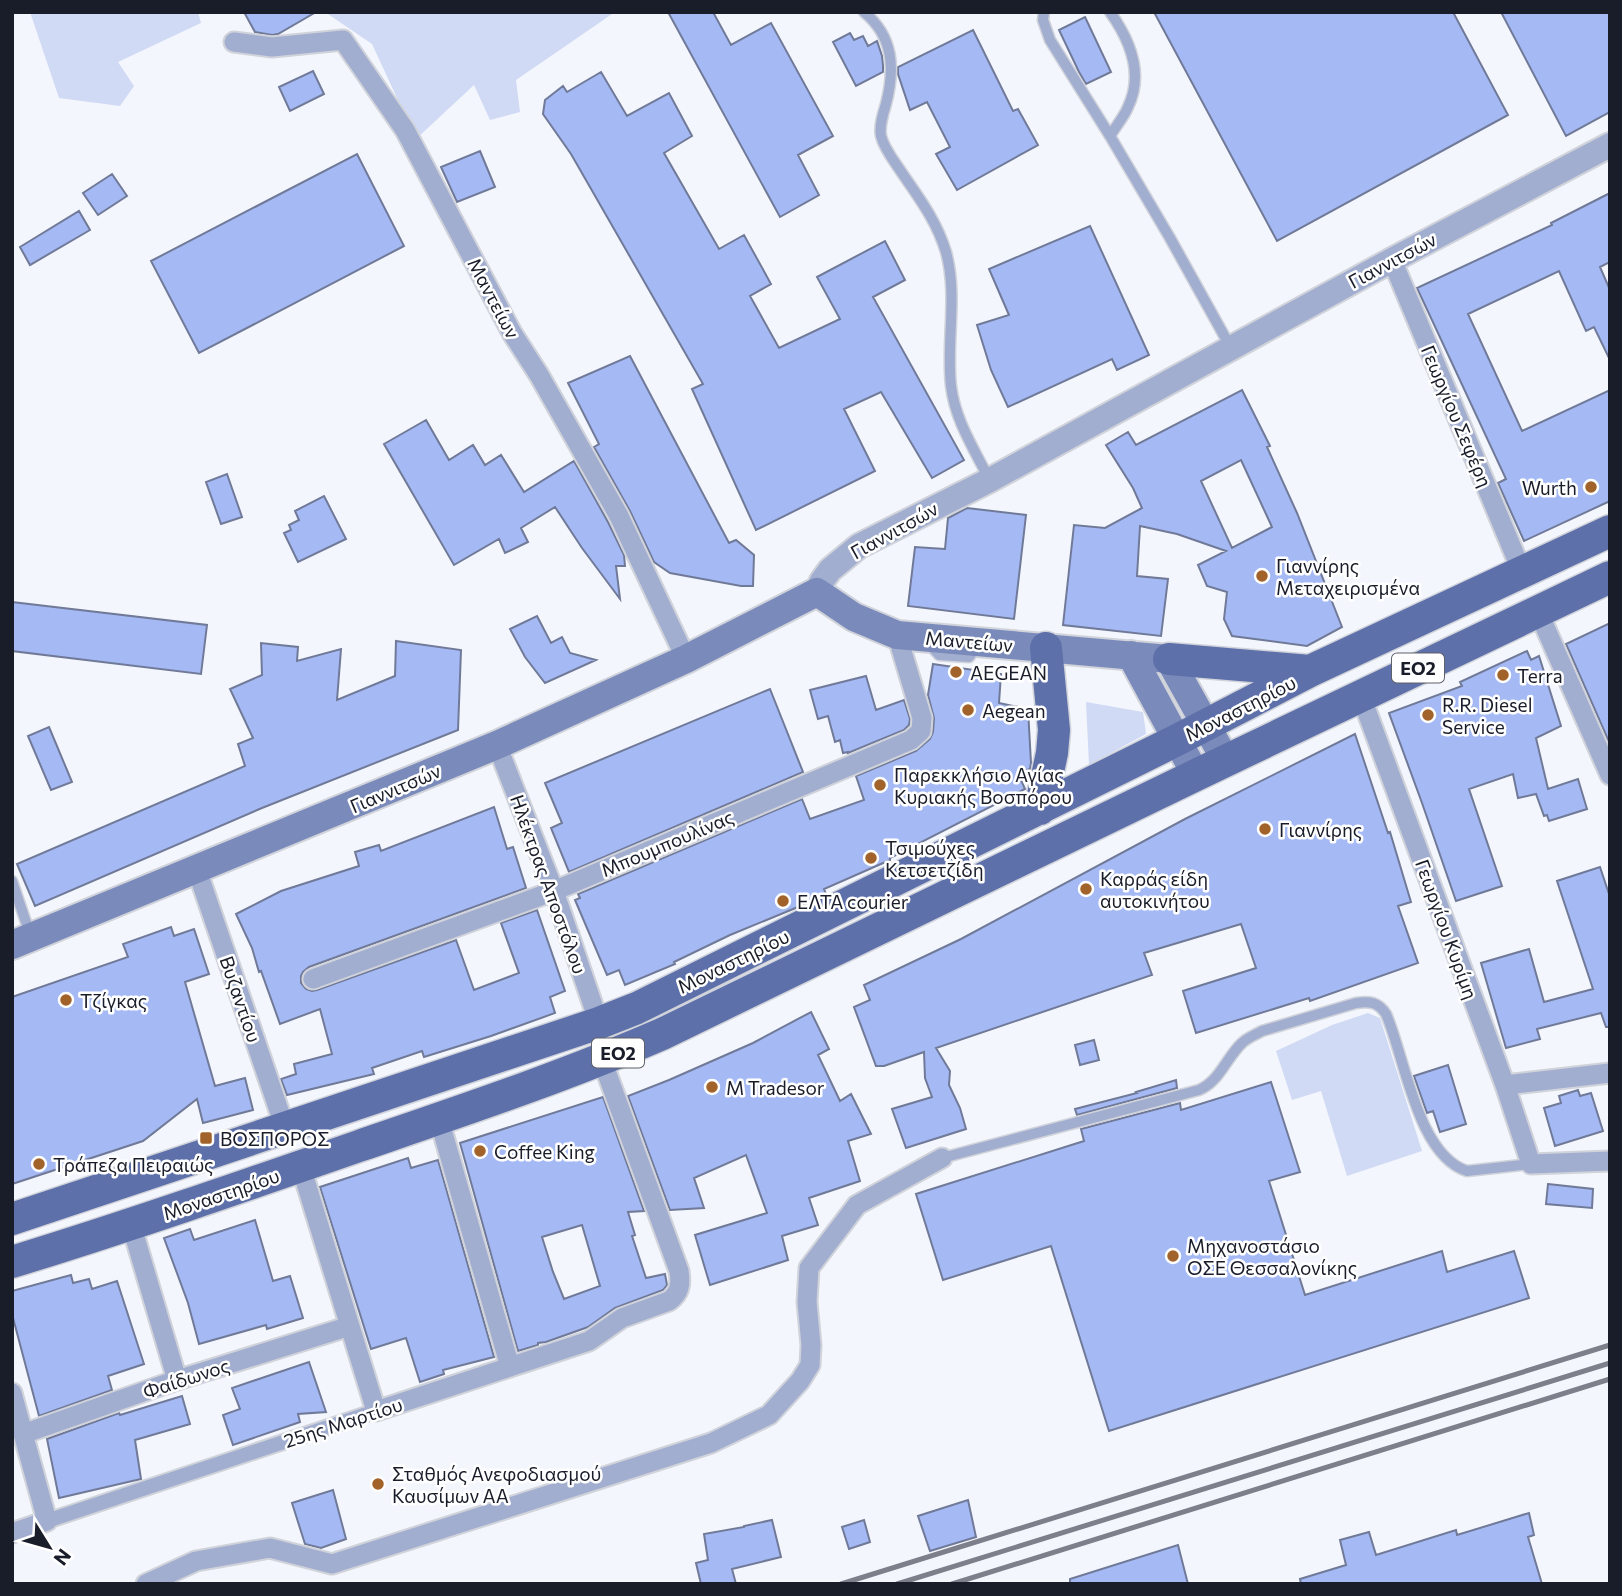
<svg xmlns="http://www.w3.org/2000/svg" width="1622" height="1596" font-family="Commissioner,sans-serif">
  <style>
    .green { fill: #d0daf4 }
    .building { fill: #a5baf5; stroke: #707a98; stroke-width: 2; fill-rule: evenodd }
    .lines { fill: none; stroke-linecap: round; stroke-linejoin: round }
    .service-casing { stroke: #d1d3db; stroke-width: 13 }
    .pedestrian-casing { stroke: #d1d3db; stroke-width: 18 }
    .minor-casing { stroke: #d1d3db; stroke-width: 23 }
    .tertiary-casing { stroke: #d1d3db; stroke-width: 28 }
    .secondary-casing { stroke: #d1d3db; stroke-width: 32 }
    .primary-casing { stroke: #d1d3db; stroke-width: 35 }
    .service { stroke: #a2aecf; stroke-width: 10 }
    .pedestrian { stroke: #a2aecf; stroke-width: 14 }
    .minor { stroke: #a2aecf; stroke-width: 19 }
    .tertiary { stroke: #a2aecf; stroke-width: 24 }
    .secondary { stroke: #7a8aba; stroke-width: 28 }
    .primary { stroke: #5e70aa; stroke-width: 32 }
    .rail { stroke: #7d808a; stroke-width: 5 }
    .poi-dot { fill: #a2632a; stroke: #fff; stroke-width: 2.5 }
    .labels { text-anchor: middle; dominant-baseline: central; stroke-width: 5; stroke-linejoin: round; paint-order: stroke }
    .shield { fill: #fff; stroke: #5e6169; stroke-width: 2 }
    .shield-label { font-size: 18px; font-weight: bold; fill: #191d29 }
    .street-label { font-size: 19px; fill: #191d29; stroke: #fff }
    .poi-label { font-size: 19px; fill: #191d29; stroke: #fff; text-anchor: start }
  </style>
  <rect width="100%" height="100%" fill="#f4f6fd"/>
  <!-- green -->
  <path class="green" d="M30,12H198L201,23L118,62L134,86L120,106L59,98Z
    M325,12H615L516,80L520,112L490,120L474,85L416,139L372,44Z
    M1086,702L1143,712L1146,734L1089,765Z
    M1368,1013L1380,1018L1422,1151L1347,1176L1321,1091L1292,1100L1276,1051L1332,1025Z"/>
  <!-- building -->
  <path class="building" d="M244,12H316L278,34L272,35L255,32Z
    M668,12H713L731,45L771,23L833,136L798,155L819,195L780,217Z
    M1154,12H1453L1508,115L1277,241Z
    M1501,12H1610V112L1566,136Z
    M1085,17L1111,72L1086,84L1079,72L1059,30Z
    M973,30L1013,111L1018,109L1038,145L957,190L936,154L950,147L927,102L910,110L898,74V67Z
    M850,33L854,40L863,36L868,46L877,41L882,56L883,66V72L856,86L833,42Z
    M313,71L324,94L290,111L279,87Z
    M601,72L627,116L669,93L692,136L664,153L719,249L744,235L771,284L750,296L779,348L840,319L817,277L885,241L905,280L873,297L964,460L932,478L881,392L844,409L875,471L756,530L692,389L703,384L571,154L543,114L545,100L563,86L567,92Z
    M480,151L495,187L457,202L441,167Z
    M357,154L404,246L199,353L151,261Z
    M112,174L127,196L98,215L83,193Z
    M1610,193V262L1600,267L1610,290V360L1594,327L1586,331L1559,271L1468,314L1522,431L1610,390V501L1524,541L1498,483L1506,479L1417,288L1552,225L1551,223Z
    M79,211L90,230L30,265L20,247Z
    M1090,226L1149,355L1117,370L1112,359L1008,407L991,370L977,325L1009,315L989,269Z
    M630,356L729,543L736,540L754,555L753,586H741L670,573L654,562L630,511L594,447L599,444L568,383Z
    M1242,390L1270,446L1267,447L1297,513L1342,627L1307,646L1232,636L1224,619L1227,592L1207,586L1198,565L1226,551L1177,534L1140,526L1137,576L1168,579L1161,636L1063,625L1074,525L1105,528L1142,508L1133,488L1106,445L1128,432L1136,445ZM1241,460L1272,527L1232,548L1201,481Z
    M426,420L449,460L473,445L485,465L501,455L524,492L574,461L608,522L624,555L625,566H616L620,599L582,548L555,507L521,528L528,542L505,553L499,539L454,565L384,444Z
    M227,474L242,517L221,524L206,482Z
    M324,496L346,539L298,562L284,533L291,530L289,525L299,520L295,511Z
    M967,508L1026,515L1014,619L908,606L915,547L945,549L948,518Z
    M12,602L207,625L201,674L12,651Z
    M537,616L551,643L562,637L570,653L596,660L545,683L525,657L510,629Z
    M1610,623V744L1566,644Z
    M396,641L461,650L458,730L262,808L35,906L17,864L245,766L238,744L253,738L230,689L262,675L261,643L298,647L297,661L341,649L337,700L395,676Z
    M1527,651L1531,660L1539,656L1561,726L1536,738L1548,789L1578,779L1587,809L1549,821L1547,815L1544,816L1536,794L1518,798L1513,774L1469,789L1502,886L1456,901L1422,803L1389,713L1462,686L1460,682Z
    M933,664L1001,674L999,703L1028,709L1031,763L1030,769L1018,773L1025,789L890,858V860L824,889L826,894L798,907L730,935L674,962L675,964L625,985L619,970L607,975L575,900L580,898L578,894L802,799L810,819L864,800L856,776L916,751L930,739L933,732L934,718L928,695Z
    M866,676L876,710L904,700L910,719L909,725L904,730L848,753V752L843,753L840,740L835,742L828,716L818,719L810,690Z
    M770,689L803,772L569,872L551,828L562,823L545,783Z
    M49,727L72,782L51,790L28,736Z
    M1355,734L1388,833L1390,832L1411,902L1398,906L1418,963L1310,1001L1309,998L1196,1033L1183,991L1256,968L1241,924L1144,953L1152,975L936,1048L950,1071L949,1085L960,1108L966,1129L906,1148L892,1109L932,1097L925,1078L924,1052L884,1066H876L854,1007L870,1000L864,985L961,939L1185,819Z
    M494,807L507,849L513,847L526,888L309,967L303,972L301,976V983L306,989L312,991L317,990L456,940L474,990L519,973L501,923L537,910L565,991L550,997L555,1013L491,1036L424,1057L422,1051L372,1068L374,1074L287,1095L281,1079L296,1074L294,1064L332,1054L320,1009L280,1024L261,971L259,972L252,948L236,914L281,891L359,866L355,852L379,845L381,851Z
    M1600,867L1610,897V1027H1606L1601,1013L1537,1029L1540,1039L1506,1048L1481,963L1529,949L1544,1002L1593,989L1557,881Z
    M171,927L174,936L194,929L209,974L185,982L215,1086L245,1078L253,1110L203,1123L197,1099L143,1141L12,1184V997L128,957L123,944Z
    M811,1012L829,1049L818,1055L840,1101L851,1094L871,1134L848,1141L860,1181L809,1198L818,1225L782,1236L788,1260L710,1285L695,1235L767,1213L746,1155L694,1178L704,1208L670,1210L628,1096L669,1080L753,1043Z
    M1094,1040L1099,1060L1080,1065L1075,1045Z
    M1448,1065L1466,1124L1440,1132L1433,1111L1427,1113L1414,1076Z
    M1176,1080L1177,1088L1077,1115L1075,1109L1137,1093L1136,1092Z
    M1271,1082L1300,1172L1269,1181L1305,1295L1442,1251L1447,1272L1514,1251L1529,1298L1109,1431L1051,1246L943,1280L916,1194L1084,1141L1081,1129L1180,1103L1181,1110Z
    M1578,1090L1580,1096L1591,1093L1603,1131L1555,1146L1544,1108L1561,1103L1559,1096Z
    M603,1097L644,1211L628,1212L635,1235L632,1236L646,1278L665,1274L667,1285L663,1290L615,1308L588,1327L546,1342L538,1343V1345L518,1351L460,1143ZM582,1225L600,1286L564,1299L553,1272L542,1237Z
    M408,1158L411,1168L438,1160L494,1357L443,1370L444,1374L420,1382L406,1338L371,1349L320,1187Z
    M1548,1184L1593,1189L1592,1208L1546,1204Z
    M255,1220L273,1281L290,1276L303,1318L267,1329L266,1325L199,1344L188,1303L164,1238L190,1229L194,1240Z
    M71,1275L73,1283L89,1279L92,1289L117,1281L144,1364L108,1376L112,1390L39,1416L12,1314V1291Z
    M309,1362L326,1412L298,1414L300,1422L233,1445L223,1415L240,1409L232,1388Z
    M182,1396L190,1424L135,1440L141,1479L59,1498L47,1439L119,1413L120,1415Z
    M333,1490L346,1539L321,1548L305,1544L292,1503Z
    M968,1500L976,1537L930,1551L918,1516Z
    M1529,1513L1534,1535L1528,1537L1542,1584H1301L1300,1579L1346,1565L1340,1540L1369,1532L1376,1555L1456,1530L1457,1535Z
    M772,1520L781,1557L732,1569L736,1584H701L696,1563L708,1560L704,1534L744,1527V1526Z
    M864,1520L870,1542L849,1549L842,1527Z
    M1178,1545L1188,1584H1070V1579Z"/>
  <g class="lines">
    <defs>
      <path id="service" d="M864,12C894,37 895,69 886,104C883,114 879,126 881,136C884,149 895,162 902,173C920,199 937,222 946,252C958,296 946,341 951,386C955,420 974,449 989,479
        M1044,12L1043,20L1050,40L1110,136L1170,238L1231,348
        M1110,12C1130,40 1144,74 1128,107C1124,117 1116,126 1110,136
        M931,646L939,655L969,657L975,649
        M12,881L30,934
        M942,1158L1199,1090C1220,1081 1226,1058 1242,1043C1247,1038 1255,1035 1262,1031L1356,1003C1370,1001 1378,1002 1386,1014C1405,1057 1417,1155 1467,1171L1531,1164"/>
      <path id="pedestrian" d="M47,1521L376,1411"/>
      <path id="minor" d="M234,42L272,47L343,40L405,130L512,333L539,375L619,516L686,659
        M1392,260L1522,572
        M1538,611L1610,775
        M1361,696L1505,1085L1531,1164L1610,1161
        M497,745L554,891L599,1023
        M197,870L285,1128
        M313,979L554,891L911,740L921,731L922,718L897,635
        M1505,1085L1610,1073
        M439,1119L510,1367
        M301,1167L376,1411L589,1341L622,1318L669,1301C680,1293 681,1284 679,1271L602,1060
        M131,1224L177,1380
        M12,1393L47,1521L12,1533
        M23,1434L177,1380L350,1326
        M146,1584L196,1561L270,1548L332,1564L711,1443L769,1415L800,1381L810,1365L811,1345L807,1302L809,1268L857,1205L942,1158"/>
      <path id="tertiary" d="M817,592L822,581L830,570L859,546L990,480L1392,260L1610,145"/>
      <path id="secondary" d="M1131,655L1196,775
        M12,945L497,745L686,659L817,592L854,617L897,635L1169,659L1226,761"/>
      <path id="primary" d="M1169,659L1310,671
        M1040,809L1052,753L1054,730L1046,648
        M12,1219L599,1023L637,1008L1177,740L1310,671L1610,531
        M12,1262C129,1226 244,1186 359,1146C461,1111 563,1077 662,1034L1196,775L1610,577"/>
    </defs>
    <!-- service casing -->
    <use href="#service" class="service-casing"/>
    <!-- pedestrian casing -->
    <use href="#pedestrian" class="pedestrian-casing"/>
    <!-- minor casing -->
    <use href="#minor" class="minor-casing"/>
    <!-- tertiary casing -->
    <use href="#tertiary" class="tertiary-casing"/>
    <!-- secondary casing -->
    <use href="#secondary" class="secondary-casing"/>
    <!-- primary casing -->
    <use href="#primary" class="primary-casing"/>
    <!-- service -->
    <use href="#service" class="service"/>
    <!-- pedestrian -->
    <use href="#pedestrian" class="pedestrian"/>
    <!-- minor -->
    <use href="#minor" class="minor"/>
    <!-- tertiary -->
    <use href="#tertiary" class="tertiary"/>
    <!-- secondary -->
    <use href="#secondary" class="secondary"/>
    <!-- primary -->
    <use href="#primary" class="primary"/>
    <!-- rail -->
    <path class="rail" d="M841,1584L1610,1345
      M897,1584L1610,1363
      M952,1584L1610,1379"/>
  </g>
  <!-- markers -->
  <g class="poi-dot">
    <circle cx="1591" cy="487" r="7"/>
    <circle cx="1262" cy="576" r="7"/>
    <circle cx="956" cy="672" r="7"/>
    <circle cx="1503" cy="675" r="7"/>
    <circle cx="968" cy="710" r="7"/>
    <circle cx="1428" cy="715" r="7"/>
    <circle cx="880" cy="785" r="7"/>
    <circle cx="1265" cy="829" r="7"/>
    <circle cx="871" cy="858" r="7"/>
    <circle cx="1086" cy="889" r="7"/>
    <circle cx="783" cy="901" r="7"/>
    <circle cx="66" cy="1000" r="7"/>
    <circle cx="712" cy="1087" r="7"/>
    <rect x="199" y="1131" width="14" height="14" rx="3.5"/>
    <circle cx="480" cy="1151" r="7"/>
    <circle cx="39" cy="1164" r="7"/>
    <circle cx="1173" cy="1256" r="7"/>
    <circle cx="378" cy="1484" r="7"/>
  </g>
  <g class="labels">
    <!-- shield labels -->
    <g class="shield">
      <rect x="1392" y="653.5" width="52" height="29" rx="5"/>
      <rect x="592" y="1038.5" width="52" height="29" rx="5"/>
    </g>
    <g class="shield-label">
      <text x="1418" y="668">ΕΟ2</text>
      <text x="618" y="1053">ΕΟ2</text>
    </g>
    <!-- street labels -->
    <g class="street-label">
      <text transform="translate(1392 260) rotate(-28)">Γιαννιτσών</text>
      <text transform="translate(494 298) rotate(62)">Μαντείων</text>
      <text transform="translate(1457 416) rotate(67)">Γεωργίου Σεφέρη</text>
      <text transform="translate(894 530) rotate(-29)">Γιαννιτσών</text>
      <text transform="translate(969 641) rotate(5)">Μαντείων</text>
      <text transform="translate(1240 708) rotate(-27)">Μοναστηρίου</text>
      <text transform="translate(395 788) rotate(-23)">Γιαννιτσών</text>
      <text transform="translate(667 843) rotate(-23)">Μπουμπουλίνας</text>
      <text transform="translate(549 884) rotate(70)">Ηλέκτρας Αποστόλου</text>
      <text transform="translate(1447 929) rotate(70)">Γεωργίου Κυρίμη</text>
      <text transform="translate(733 961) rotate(-26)">Μοναστηρίου</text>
      <text transform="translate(241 999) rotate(71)">Βυζαντίου</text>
      <text transform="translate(221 1194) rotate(-19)">Μοναστηρίου</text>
      <text transform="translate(186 1378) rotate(-18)">Φαίδωνος</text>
      <text transform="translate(343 1422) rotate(-18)">25ης Μαρτίου</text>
    </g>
    <!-- poi labels -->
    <g class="poi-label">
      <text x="1577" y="487" text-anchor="end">Wurth</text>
      <text x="1276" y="565">Γιαννίρης<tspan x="1276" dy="22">Μεταχειρισμένα</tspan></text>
      <text x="970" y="672">AEGEAN</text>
      <text x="1517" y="675">Terra</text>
      <text x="1442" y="704">R.R. Diesel<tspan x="1442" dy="22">Service</tspan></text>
      <text x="982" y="710">Aegean</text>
      <text x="894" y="774">Παρεκκλήσιο Αγίας<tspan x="894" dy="22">Κυριακής Βοσπόρου</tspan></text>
      <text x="1279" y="829">Γιαννίρης</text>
      <text x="885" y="847">Τσιμούχες<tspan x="885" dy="22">Κετσετζίδη</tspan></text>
      <text x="1100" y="878">Καρράς είδη<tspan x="1100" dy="22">αυτοκινήτου</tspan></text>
      <text x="797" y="901">ΕΛΤΑ courier</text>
      <text x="80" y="1000">Τζίγκας</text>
      <text x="726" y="1087">M Tradesor</text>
      <text x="220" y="1138">ΒΟΣΠΟΡΟΣ</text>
      <text x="494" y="1151">Coffee King</text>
      <text x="53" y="1164">Τράπεζα Πειραιώς</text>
      <text x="1187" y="1245">Μηχανοστάσιο<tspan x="1187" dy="22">ΟΣΕ Θεσσαλονίκης</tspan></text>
      <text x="392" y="1473">Σταθμός Ανεφοδιασμού<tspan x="392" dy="22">Καυσίμων ΑΑ</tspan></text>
    </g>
  </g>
  <!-- border -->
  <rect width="1622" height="1596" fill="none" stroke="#191d29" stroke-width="28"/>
  <!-- north arrow -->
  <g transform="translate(49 1547) rotate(127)" stroke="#ffffff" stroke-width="5" paint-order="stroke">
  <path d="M0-5L12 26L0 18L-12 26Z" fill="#191d29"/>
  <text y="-10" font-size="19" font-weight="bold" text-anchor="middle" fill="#191d29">N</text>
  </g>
</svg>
